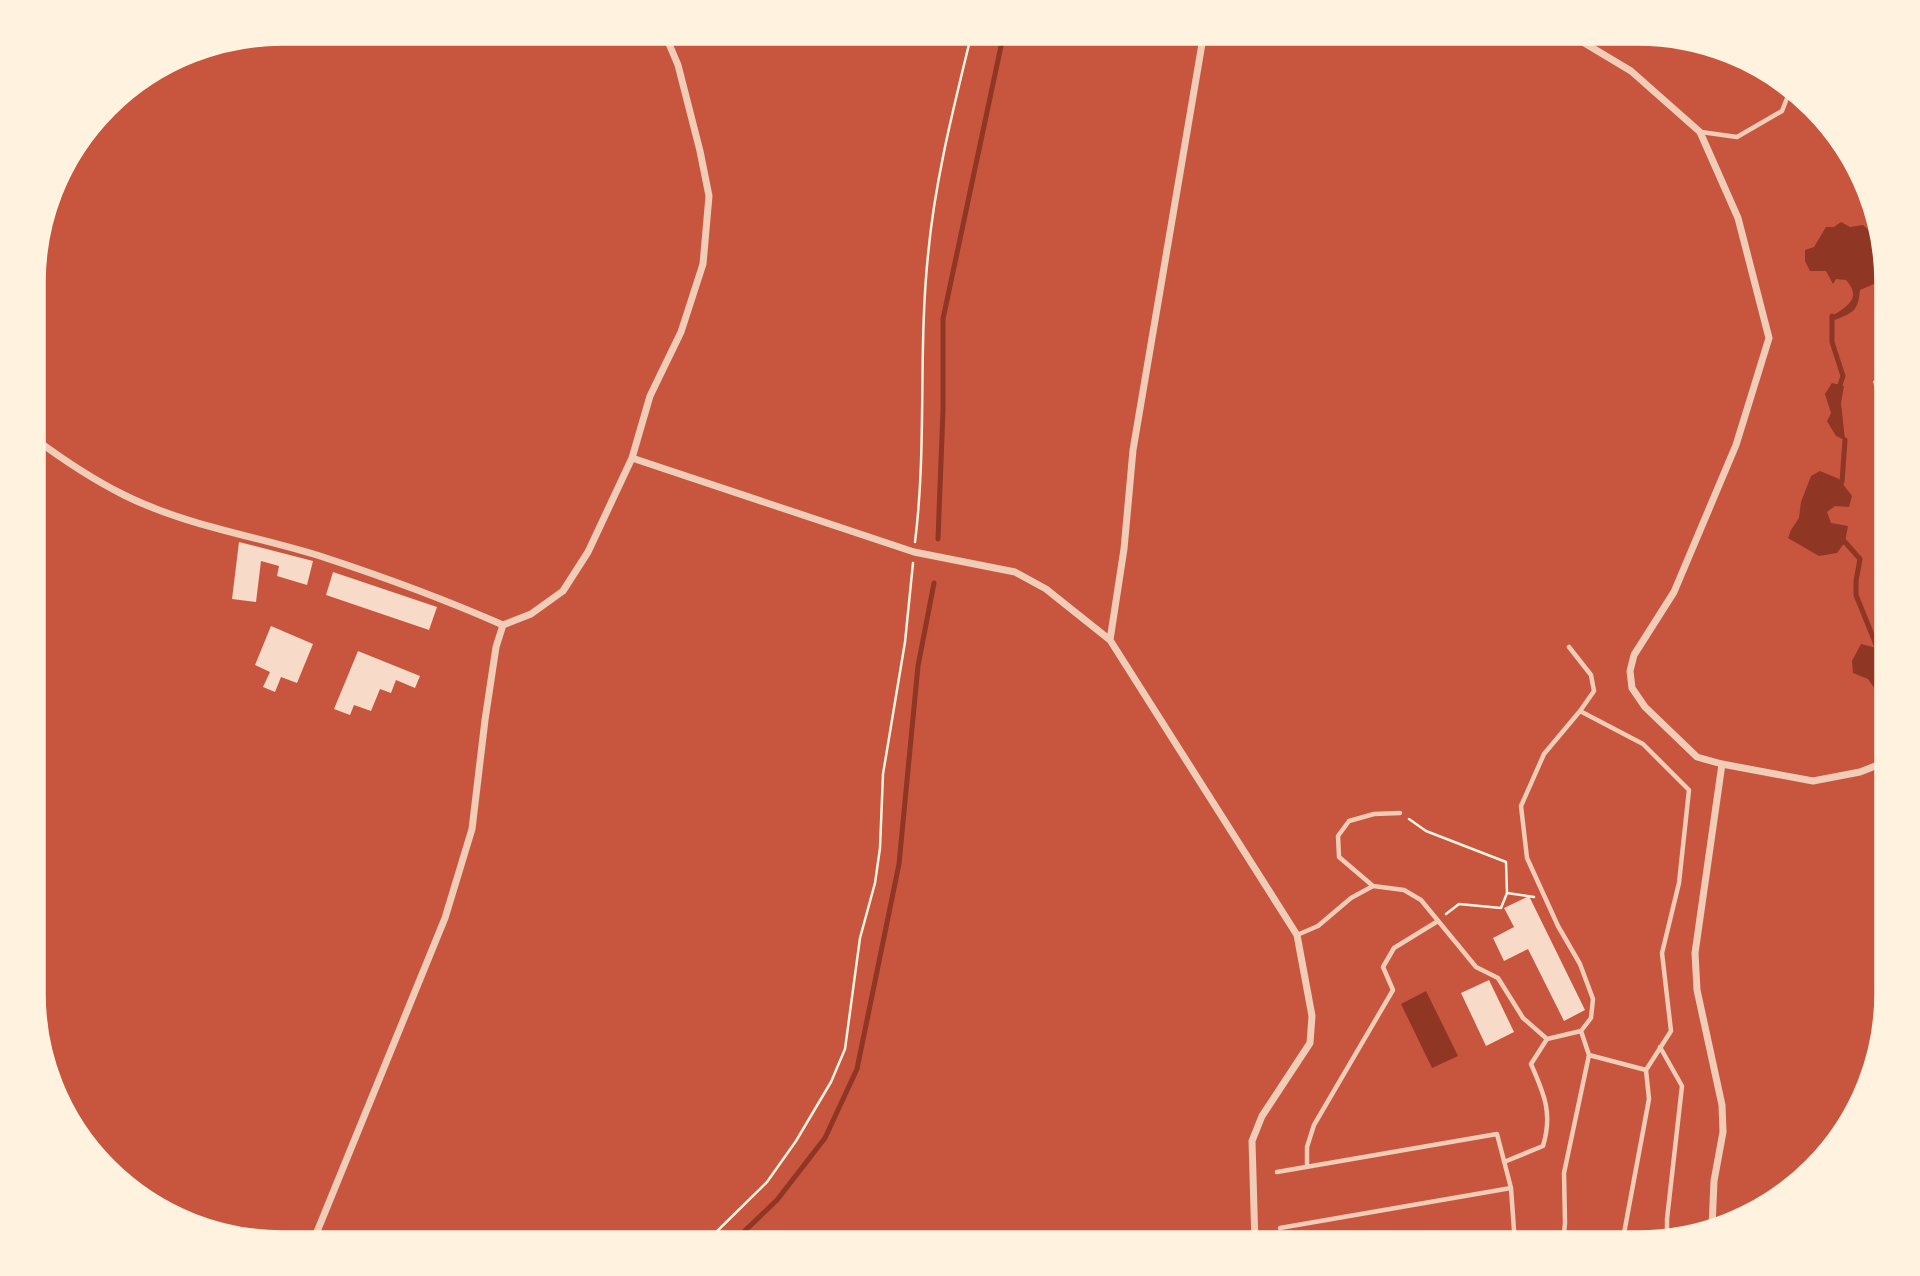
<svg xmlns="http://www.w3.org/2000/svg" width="1920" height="1276" font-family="Signika,sans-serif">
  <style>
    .water { fill: #8f3625 }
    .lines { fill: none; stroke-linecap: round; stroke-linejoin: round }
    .stream { stroke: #8f3625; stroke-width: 5 }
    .building { fill: #f7dbc8 }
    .path { stroke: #fff3e0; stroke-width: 2.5 }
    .service { stroke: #f1ccb7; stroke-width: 4.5 }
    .minor { stroke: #f1ccb7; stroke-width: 7 }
    .rim { fill: none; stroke: #fff3e0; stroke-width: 3.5 }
  </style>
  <rect width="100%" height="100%" fill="#c8553d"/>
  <!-- water -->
  <path class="water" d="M1841,222L1850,227L1863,225C1875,235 1877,241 1873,255L1886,260L1888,278L1860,290C1858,311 1854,312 1835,320L1832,316C1848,306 1862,298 1846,280L1836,279L1833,284L1826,271H1810L1805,261V250L1814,247L1826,227H1834Z
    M1832,383L1844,386L1841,403L1845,440L1836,436L1827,421L1831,413L1825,394Z
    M1820,471L1839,479L1852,496L1849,507L1835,506L1827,512L1831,523L1848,526L1845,542L1837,553L1819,556L1788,538L1791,530L1799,518L1801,502L1811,476Z
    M1861,644L1881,649L1888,646V686L1875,689L1868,679L1853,673L1852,661Z
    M1426,991L1458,1056L1432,1068L1401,1004Z"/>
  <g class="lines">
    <!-- stream -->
    <path class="stream" d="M1832,316V342L1843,376L1840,385
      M1842,482L1845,440
      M938,539L943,410V319L1004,32
      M1845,542L1860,559L1856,581V595L1877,647
      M731,1244L777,1200L825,1138L857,1069L899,864L918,666L934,583"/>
  </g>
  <!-- building -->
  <path class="building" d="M1888,379V398L1877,400L1873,381Z
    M239,542L313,561L307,585L277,576L279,566L261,561L256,602L232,599Z
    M333,572L437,607L429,630L326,595Z
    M271,626L313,644L297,683L281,677L275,692L263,687L270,672L255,665Z
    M358,651L420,676L415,688L396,680L391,693L380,689L371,711L354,705L350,715L334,709Z
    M1529,896L1585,1010L1564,1021L1528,949L1504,961L1493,938L1514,927L1504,908Z
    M1489,980L1514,1032L1486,1046L1461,993Z"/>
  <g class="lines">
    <!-- path -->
    <path class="path" d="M915,542C927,447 918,351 928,255C935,179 954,106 972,32
      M1409,819L1426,831L1506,862L1507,893L1534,897
      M1446,914L1459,904L1501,908L1507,893
      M704,1244L767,1182L796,1141L831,1082L845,1049L860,938L875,883L880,848L883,774L905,642L913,563"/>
    <!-- service -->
    <path class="service" d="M1701,132L1737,137L1782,111L1791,88
      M1580,711L1643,744L1689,790L1679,883L1662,953L1671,1031L1646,1070L1589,1055
      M1373,886L1339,857L1338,836L1349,821L1374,814L1400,813
      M1297,935L1318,926L1351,898L1373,886L1404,890L1421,900L1476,967L1498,978L1523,1018L1547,1039L1581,1031L1591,1018L1593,999L1580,964L1558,926L1527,858L1521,806L1544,754L1580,711L1594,691L1591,675L1569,647
      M1660,1047L1682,1086L1667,1219V1240
      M1504,1162L1543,1146C1553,1113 1544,1094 1531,1064L1547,1039
      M1307,1167V1147L1314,1125L1393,990L1383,967L1394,948L1438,921
      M1277,1172L1497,1134L1511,1188L1515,1244
      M1280,1228L1511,1188
      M1563,1244L1565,1223L1564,1173L1589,1055L1581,1031
      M1622,1244L1649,1099L1646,1070"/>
    <!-- minor -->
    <path class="minor" d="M1566,32L1631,71L1700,132L1738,218L1769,338L1736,445L1674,592L1634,655L1630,671L1632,688L1645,707L1697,757L1722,764L1813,781L1860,772L1888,761
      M34,438C62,459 92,479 124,495C186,526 257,536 323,557C384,577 444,599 503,625
      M632,458L914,552L1015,572L1046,589L1110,640L1297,935L1312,1016L1310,1043L1262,1116L1252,1141L1255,1244
      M1110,640L1124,549L1133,450L1204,32
      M1712,1227L1714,1181L1723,1132L1722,1105L1697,990L1695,953L1722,764
      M312,1244L445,918L472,829L485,720L496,647L503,625L531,614L563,591L588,552L632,458L650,396L681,332L703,264L709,196L700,151L678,65L664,32"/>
  </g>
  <!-- crop -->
  <path d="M0 0H1920V1276H0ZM282 44H1638A238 238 0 0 1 1876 282V994A238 238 0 0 1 1638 1232H282A238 238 0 0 1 44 994V282A238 238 0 0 1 282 44Z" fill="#fff3e0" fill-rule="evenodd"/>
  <path class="rim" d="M282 44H1638A238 238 0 0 1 1876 282V994A238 238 0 0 1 1638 1232H282A238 238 0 0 1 44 994V282A238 238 0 0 1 282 44Z"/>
</svg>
